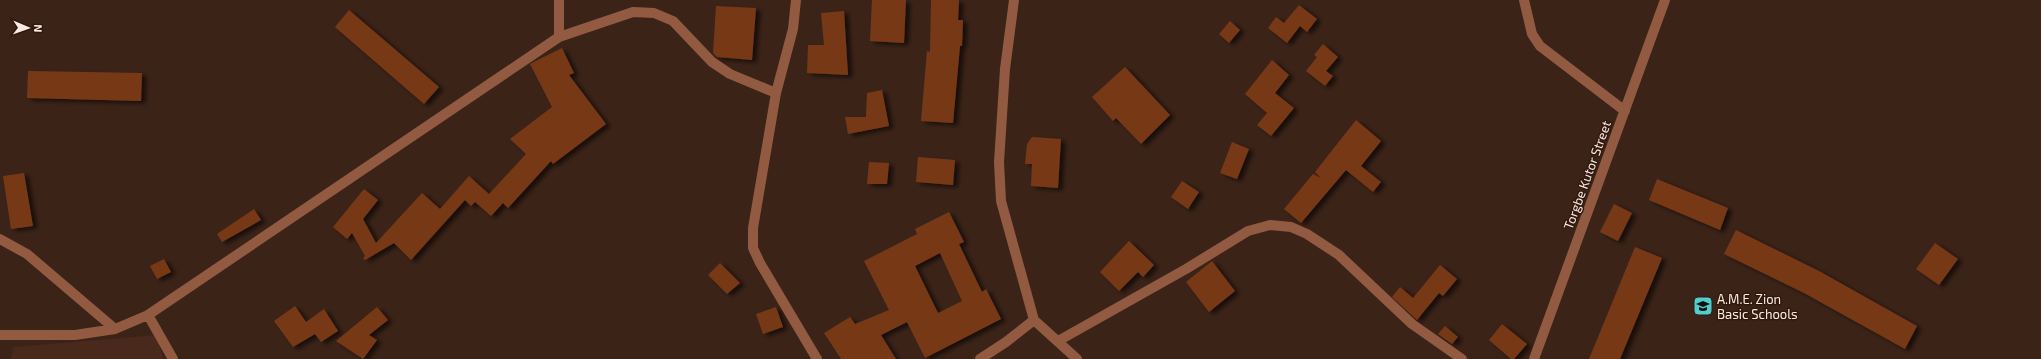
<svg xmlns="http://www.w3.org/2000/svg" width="2041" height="359" font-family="'Exo 2',sans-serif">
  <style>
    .built { fill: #48291b }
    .building { fill: #773919; fill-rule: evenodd; filter: url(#shadow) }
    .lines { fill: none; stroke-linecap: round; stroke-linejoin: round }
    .minor { stroke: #925b41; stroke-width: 10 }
    .labels { text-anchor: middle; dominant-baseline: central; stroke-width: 3; stroke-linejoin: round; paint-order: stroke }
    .street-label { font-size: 13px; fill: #fcebe4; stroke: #31190e }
    .poi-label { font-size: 13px; fill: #fcebe4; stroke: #31190e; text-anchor: start }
  </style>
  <defs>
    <filter id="shadow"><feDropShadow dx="4.5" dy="2.5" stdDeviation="2" flood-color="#0009"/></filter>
  </defs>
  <rect width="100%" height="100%" fill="#3b2318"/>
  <!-- built -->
  <path class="built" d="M157,335L163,359H11L13,347Z"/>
  <!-- building -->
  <path class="building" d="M872,0H906L904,43L870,41Z
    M931,0H959L958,20H963L962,46H960L953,123L921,121L927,51L930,52Z
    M1299,5L1317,19L1307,32L1300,26L1287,43L1268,28L1276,17L1284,23Z
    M716,6L756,8L752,60L717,57L713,53Z
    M349,10L439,87L424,104L335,27Z
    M844,11L848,75L807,73L808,45H824L821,13Z
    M1230,21L1240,30L1229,43L1219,34Z
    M1323,44L1338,57L1326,71L1333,76L1325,86L1306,71L1317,57L1314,55Z
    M562,48L574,73L569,75L606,124L553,164L551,161L508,208L503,203L491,216L475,202L471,206L465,200L411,260L394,243L365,260L363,258L365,256L352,233L347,239L333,227L364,189L378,200L363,219L376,243L422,193L440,209L469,176L489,194L526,154L510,139L552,107L530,64Z
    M1272,60L1289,75L1275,93L1294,108L1271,136L1257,125L1267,113L1245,94Z
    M1125,67L1170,115L1141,144L1116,118L1113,121L1092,97Z
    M28,71L142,73L141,101L27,98Z
    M882,90L889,126L848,134L845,117H866L867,93Z
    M1356,120L1381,141L1361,166L1381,182L1373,192L1346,170L1301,223L1284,209L1313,174L1321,178L1315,172Z
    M1032,137L1061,139L1058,188L1031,186L1032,164H1025L1027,144Z
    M1232,142L1249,149L1237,179L1220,173Z
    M918,157L955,160L953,185L916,182Z
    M869,162L889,163L887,184H867Z
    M24,173L33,226L11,229L3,176Z
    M1657,179L1728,208L1720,230L1649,200Z
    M1182,181L1199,192L1188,209L1171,197Z
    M1614,204L1632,213L1618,241L1600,232Z
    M254,209L261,220L222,242L217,234Z
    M949,212L964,242L959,244L982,292L986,289L1001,319L925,358L907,322L881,335L896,359H841L824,333L850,317L855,324L889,310L864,261L917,234L915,229ZM940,253L962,301L938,313L915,266Z
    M1736,230L1819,271L1917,326L1905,349L1804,293L1724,254Z
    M1129,241L1154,265L1143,277L1138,272L1119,291L1100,272Z
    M1935,243L1958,259L1939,285L1916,269Z
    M1635,247L1662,258L1620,359H1589Z
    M164,259L171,272L157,279L150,266Z
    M1212,261L1235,291L1209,312L1186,282Z
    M720,263L740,283L727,294L708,275Z
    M1440,265L1457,279L1443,296L1439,293L1417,320L1392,297L1400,287L1413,298Z
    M295,306L306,322L324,309L338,331L321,342L315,334L293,347L274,321Z
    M377,307L388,320L369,335L377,340L363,359L336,341Z
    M776,307L783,327L763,334L756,314Z
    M1502,324L1527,344L1514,359H1511L1489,340Z
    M1445,326L1458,337L1452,344L1438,334Z"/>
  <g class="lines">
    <!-- minor -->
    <path class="minor" d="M559,0V37L633,12L654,13L673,21L712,62L730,74L776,93
      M796,0L793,29L776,93L753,228V248L760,263L817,359
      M1014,0L1005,69L999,162L1001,201L1034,320
      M1524,0L1532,34L1540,46L1625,111
      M0,239L27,254L115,329
      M148,315L173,359
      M0,335H75L115,329L148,315L559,37
      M1058,341L1186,269L1248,231L1270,225L1291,227L1307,234L1339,255L1412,324L1462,359
      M980,359L1006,342L1034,320L1077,359
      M1534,359L1665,0"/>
  </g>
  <!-- icons -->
  <defs>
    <symbol id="school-square" viewBox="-11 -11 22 22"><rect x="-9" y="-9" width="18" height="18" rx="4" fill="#52cdcd" stroke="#31190e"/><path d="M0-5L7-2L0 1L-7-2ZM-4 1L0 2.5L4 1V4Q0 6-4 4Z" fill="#111"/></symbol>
  </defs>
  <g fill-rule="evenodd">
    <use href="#school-square" x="1692" y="295" width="22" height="22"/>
  </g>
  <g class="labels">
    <!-- street labels -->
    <g class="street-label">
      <text transform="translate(1587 175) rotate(-70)">Torgbe Kutor Street</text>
    </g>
    <!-- poi labels -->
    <g class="poi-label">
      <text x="1717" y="299">A.M.E. Zion<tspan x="1717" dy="15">Basic Schools</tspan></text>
    </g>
  </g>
  <!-- north arrow -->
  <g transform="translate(28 28) rotate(92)" stroke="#31190e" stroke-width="3" paint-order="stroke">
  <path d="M0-3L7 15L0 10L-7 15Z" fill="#fcebe4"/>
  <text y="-6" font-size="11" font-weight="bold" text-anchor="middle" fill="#fcebe4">N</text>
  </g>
</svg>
